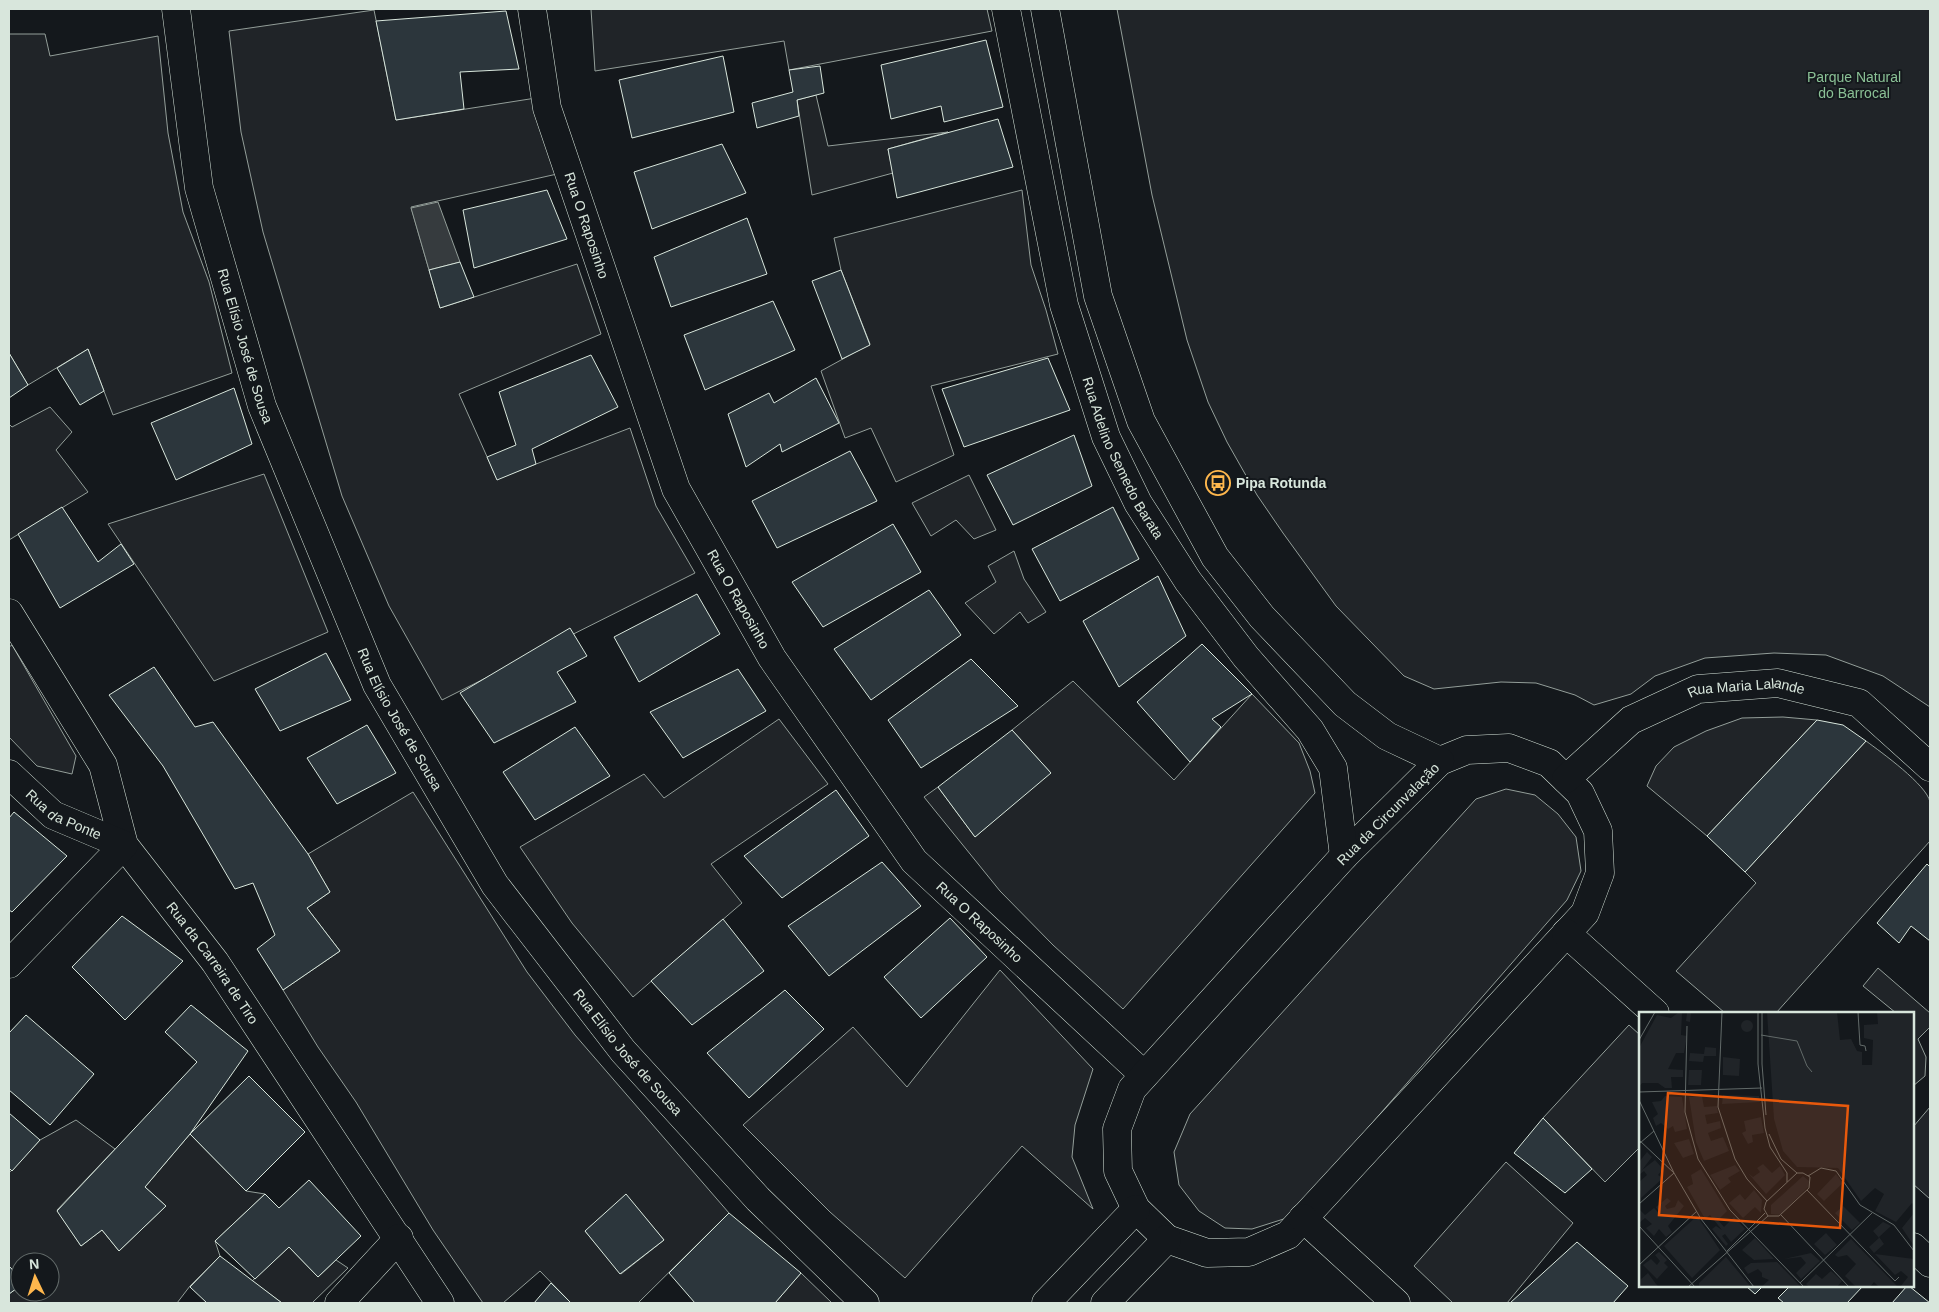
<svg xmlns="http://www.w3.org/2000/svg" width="1939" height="1312" font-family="Arial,sans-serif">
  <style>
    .green { fill: #202428; stroke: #939e99; fill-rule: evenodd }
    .water { fill: #363b3e; stroke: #939e99 }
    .building { fill: #2c363c; stroke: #d8e6dc }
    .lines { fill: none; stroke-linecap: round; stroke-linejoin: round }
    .minor-casing { stroke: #d8e6dc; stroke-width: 29 }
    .major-casing { stroke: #d8e6dc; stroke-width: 29 }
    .minor { stroke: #14181c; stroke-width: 28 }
    .major { stroke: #14181c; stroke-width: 28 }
    .labels { text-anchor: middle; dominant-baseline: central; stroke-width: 4; stroke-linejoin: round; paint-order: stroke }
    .park-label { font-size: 14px; fill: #8ac095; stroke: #14181c }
    .street-label { font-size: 14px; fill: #d8e6dc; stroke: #14181c }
    .poi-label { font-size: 14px; font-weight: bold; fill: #d8e6dc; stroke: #14181c; text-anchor: start }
    .inset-road { fill: none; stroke: #626a69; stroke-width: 1 }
    .view { fill: #e8590c; fill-opacity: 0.15; stroke: #e8590c; stroke-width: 2.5 }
    .inset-edge { fill: none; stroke: #d8e6dc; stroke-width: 2.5 }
  </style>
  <rect width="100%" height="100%" fill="#14181c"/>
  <!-- green -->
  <path class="green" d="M591,9H987L992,31L789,70L784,41L595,71Z
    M1117,9H1930V707L1883,676L1826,655L1774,653L1705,658L1655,676L1631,694L1594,705L1575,695L1536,683L1501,682L1434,689L1404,676L1336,606L1283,533L1257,495L1227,442L1208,402L1187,340L1152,195Z
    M374,10L396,120L536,98L557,174L411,207L440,308L577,264L601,334L459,394L497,479L630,428L656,506L695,573L442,700L389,606L342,496L263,232L241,132L229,31Z
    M9,34H45L50,56L158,36L168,133L183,212L209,282L232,373L113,415L88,349L28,385L9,353Z
    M816,95L828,146L948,132L888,149L893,173L812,195L797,100Z
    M1022,190L1031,265L1046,310L1058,354L931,386L954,455L896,482L871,428L845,438L821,371L870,344L841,270L834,238Z
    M50,407L72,432L56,450L88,492L9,540V424L12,427Z
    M264,474L328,632L214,681L108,524Z
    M969,475L996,530L974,539L956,520L931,536L912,503Z
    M1014,551L1024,579L1046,612L1028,623L1020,612L994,634L965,603L996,582L988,566Z
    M12,645L76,756L72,774L37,766L9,737V647Z
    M1073,681L1174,780L1252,694L1299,743L1310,771L1315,793L1123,1009L1053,945L1000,891L924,797L938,787L975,837L1050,772L1012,730Z
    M1783,717L1817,720L1707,836L1647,786L1656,766L1674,747L1706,731L1742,718Z
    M779,719L828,784L711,864L742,903L633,997L572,923L520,847L644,774L664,798Z
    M1866,741C1881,752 1927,785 1930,802C1932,814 1930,829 1930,841L1776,1013H1725L1676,971L1756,883L1745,872Z
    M1506,789L1535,795L1558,814L1576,837L1581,871L1567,900L1290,1217L1252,1229L1225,1228L1199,1211L1179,1185L1174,1152L1190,1114L1476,799Z
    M413,792L527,972L575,1035L729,1213L638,1303H571L540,1271L503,1303H483L433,1230L356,1102L318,1047L283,990L340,951L307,908L330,892L308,854ZM626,1195L664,1240L621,1274L585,1231Z
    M1878,968L1930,1013V1027L1918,1039L1926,1057L1925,1076L1913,1086V1013H1896L1863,986Z
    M1000,970L1093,1069L1075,1125L1072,1157L1093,1209L1022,1146L905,1278L830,1212L743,1125L853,1027L907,1087Z
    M1629,1025L1640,1035V1147L1605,1182L1543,1118Z
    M1930,1107V1199L1913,1184V1127Z
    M76,1120L115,1149L57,1210L81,1246L102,1230L119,1251L166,1206L145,1187L190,1134L246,1191L265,1194L215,1241L220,1256L190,1286L177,1303H9V1294L20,1286V1292H50V1262H20V1278L9,1266V1173L40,1140Z
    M1506,1162L1573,1223L1507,1303H1453L1414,1266Z
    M289,1247L318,1277L336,1260L348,1268L312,1303H282L252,1281Z
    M801,1273L832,1303H775Z"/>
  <!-- water -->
  <path class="water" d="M438,202L460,262L429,270L411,208Z"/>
  <!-- building -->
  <path class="building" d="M506,11L519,69L460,72L464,109L396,120L376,21Z
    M986,40L1003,107L944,122L941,106L891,119L881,65Z
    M723,56L734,112L632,138L619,80Z
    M820,66L824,93L797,100L799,116L757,128L752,103L793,92L789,70Z
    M998,119L1013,167L897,198L888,149Z
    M722,144L746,193L652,229L634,172Z
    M547,190L567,239L474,268L463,210Z
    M747,218L767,274L671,307L654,257Z
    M460,262L474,297L440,308L429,270Z
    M841,270L870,345L842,359L812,281Z
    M773,301L795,350L705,390L684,335Z
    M88,349L104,391L80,405L57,368Z
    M9,353L28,385L9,398Z
    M591,355L618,407L532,449L536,464L497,480L487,457L516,445L499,392Z
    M1048,358L1070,410L964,447L942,389Z
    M816,378L839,423L782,452L780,444L746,467L728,414L769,393L774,403Z
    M234,388L252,444L176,480L151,423Z
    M1074,435L1092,486L1013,525L987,475Z
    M850,451L877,501L777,548L752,501Z
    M62,507L98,562L121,544L134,564L60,608L18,534Z
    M1113,507L1139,559L1060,601L1032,549Z
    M893,524L921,572L823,627L792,582Z
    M1158,576L1186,636L1119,687L1083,621Z
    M929,590L961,635L871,700L834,649Z
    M697,594L720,634L639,682L614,637Z
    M570,628L587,656L557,672L576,702L494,743L460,693Z
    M1202,644L1252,694L1212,719L1221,727L1190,762L1137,702Z
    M326,653L351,700L280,731L255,689Z
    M971,659L1018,706L921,768L888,720Z
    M154,667L195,727L213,722L308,854L330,892L307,908L340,951L283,990L257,949L275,935L253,883L235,889L163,766L109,695Z
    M738,669L766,711L683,758L650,712Z
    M1817,720L1843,725L1866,741L1745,872L1707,836Z
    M367,725L396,773L337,804L307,758Z
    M575,727L610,776L535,820L503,772Z
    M1012,730L1051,773L975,837L938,787Z
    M836,790L869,836L782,898L744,856Z
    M14,812L67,856L12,912L9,910V818Z
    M882,862L921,906L829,976L788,926Z
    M1927,864L1930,867V941L1911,926L1899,943L1877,923Z
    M122,916L183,961L125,1020L72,967Z
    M950,918L987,957L921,1018L884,977Z
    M723,919L764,971L692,1025L651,981Z
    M785,990L824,1029L749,1098L707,1053Z
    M191,1005L248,1051L190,1134L145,1187L166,1206L119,1251L102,1230L81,1246L57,1211L197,1062L165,1032Z
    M26,1015L94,1074L50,1125L9,1090V1033Z
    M249,1076L305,1132L246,1191L190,1134Z
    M9,1113L40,1140L12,1171L9,1168Z
    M1543,1118L1592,1169L1565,1193L1514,1153Z
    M309,1180L361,1236L318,1277L289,1247L255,1279L215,1241L265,1194L279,1208Z
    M626,1194L664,1240L620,1274L585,1231Z
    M729,1213L801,1273L775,1303H695L669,1273Z
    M1577,1242L1628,1286L1613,1303H1510Z
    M220,1256L282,1303H207L190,1287Z
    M9,1266L20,1278V1286L9,1294Z
    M551,1283L571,1303H534Z
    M1746,1286H1763L1755,1294Z
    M1790,1286H1863L1847,1303H1784L1778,1298Z
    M1907,1286H1909L1930,1303H1892Z"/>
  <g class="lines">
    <defs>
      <g id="minor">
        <path id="s1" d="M176,9L199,188L262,406L377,685L495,885L623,1051L758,1199L865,1303"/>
        <path id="s2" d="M532,9L547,108L676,489L772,658L914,861L1144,1075"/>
        <path id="s3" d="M9,613L103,765L124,845L215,962L440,1303"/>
        <path d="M1509,748L1549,763L1580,793L1598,831L1600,873L1585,913L1288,1235L1249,1252L1207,1253L1167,1239L1136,1209L1118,1171L1117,1129L1132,1089L1344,856L1440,761L1467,750Z"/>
        <path id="s4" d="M9,774L53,815L124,845L9,964"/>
        <path id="s5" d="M1566,779L1631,720L1698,689L1778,683L1859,703L1930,767"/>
        <path d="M1566,933L1655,1013"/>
        <path d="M1303,1218L1396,1303"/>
        <path d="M1913,1247L1930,1263"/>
        <path d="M339,1303L399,1238"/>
        <path d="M1046,1303L1136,1209"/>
        <path d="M1105,1303L1167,1239"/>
      </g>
      <g id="major">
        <path id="s6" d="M1006,9L1064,305L1106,437L1138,503L1188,581L1246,657L1310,730L1333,768L1344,856"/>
        <path d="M1045,9L1098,296L1141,421L1215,557L1262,617L1345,704L1387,736L1440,761"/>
      </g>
    </defs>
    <!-- minor casing -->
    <use href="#minor" class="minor-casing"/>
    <!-- major casing -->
    <use href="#major" class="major-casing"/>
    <!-- minor -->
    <use href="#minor" class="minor"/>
    <!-- major -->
    <use href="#major" class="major"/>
  </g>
  <!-- icons -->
  <defs>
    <symbol id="bus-ring" viewBox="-11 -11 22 22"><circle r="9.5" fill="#14181c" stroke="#ffb74d" stroke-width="1.5"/><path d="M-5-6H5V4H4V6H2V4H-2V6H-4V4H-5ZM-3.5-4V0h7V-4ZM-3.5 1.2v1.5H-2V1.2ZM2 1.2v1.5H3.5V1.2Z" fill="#ffb74d"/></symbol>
  </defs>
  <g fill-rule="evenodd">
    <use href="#bus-ring" x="1204" y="469" width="28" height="28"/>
  </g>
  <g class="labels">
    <!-- park labels -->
    <g class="park-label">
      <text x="1854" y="77">Parque Natural<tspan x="1854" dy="16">do Barrocal</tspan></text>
    </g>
    <!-- street labels -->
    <g class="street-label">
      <text stroke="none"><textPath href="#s2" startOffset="224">Rua O Raposinho</textPath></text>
      <text stroke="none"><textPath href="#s1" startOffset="345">Rua Elísio José de Sousa</textPath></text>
      <text stroke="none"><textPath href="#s6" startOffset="466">Rua Adelino Semedo Barata</textPath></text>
      <text stroke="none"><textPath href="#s2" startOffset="629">Rua O Raposinho</textPath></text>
      <text stroke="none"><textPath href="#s5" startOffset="210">Rua Maria Lalande</textPath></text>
      <text stroke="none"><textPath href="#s1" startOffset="750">Rua Elísio José de Sousa</textPath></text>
      <text stroke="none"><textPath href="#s4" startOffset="69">Rua da Ponte</textPath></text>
      <text transform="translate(1388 814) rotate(-45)">Rua da Circunvalação</text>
      <text stroke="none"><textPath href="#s2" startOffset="1034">Rua O Raposinho</textPath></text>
      <text stroke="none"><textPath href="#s3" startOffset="409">Rua da Carreira de Tiro</textPath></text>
      <text stroke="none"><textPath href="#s1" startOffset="1155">Rua Elísio José de Sousa</textPath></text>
    </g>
    <!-- poi labels -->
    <g class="poi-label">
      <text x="1236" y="483">Pipa Rotunda</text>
    </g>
  </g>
  <!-- overview -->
  <g transform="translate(1639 1012)">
    <rect width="275" height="275" fill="#14181c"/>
    <path d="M40,0H52L51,10L47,9L48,1H43L42,23L48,24L45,41H37L29,57L44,58V65H32L33,76H26L19,71H3L0,75V36L18,3L32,6ZM128,0H198L201,28L212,27L218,39L223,40V53H233L234,28L225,26V13L239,12L238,0H275V193L273,191L257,210L236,199L245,182L236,176L222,189L199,156L158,155L144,139L135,107ZM102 14a6 6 0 1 1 12 0a6 6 0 1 1-12 0ZM66,35L77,36V44H65L64,50L50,49L51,41L65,42ZM84,45L101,47L100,64L84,63ZM50,58H63L62,73H49ZM84,83L120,84L121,90L83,92ZM26,84L43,85L48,117L36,120L34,114L29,117L22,111L17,114L14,106L19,102L13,90L22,89ZM63,84L65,95L78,94L79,101L66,103L68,112L81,109L82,116L69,121L72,129L84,125L90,139L65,149L57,130L50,85ZM122,105L125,121L113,123L114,130L109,132L103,121L107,119L105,109ZM50,127L55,142L44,146L35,131ZM8,140L13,145L3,158L16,148L24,157L19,163L24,166L2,186L0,170L8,163L5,159L0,163V150ZM124,152L133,161L141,154L146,163L127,182L109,161L114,165L121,160L118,156ZM96,153L101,159L89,166L92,170L81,178L71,163ZM62,157L88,199L79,208L85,215L95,205L106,217L92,230L86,222L83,224L89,232L87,234L73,217L77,214L83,218L71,203L66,207L48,175L54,172L52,163ZM197,162L204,171L185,189L178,182ZM164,164L170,169L169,175L141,203L132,202V193ZM115,178L123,188L122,201L116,195L104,206L90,191L101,182L106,188ZM28,186L32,189L26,194L28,197L36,195L39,188L45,194L29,214L33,220L27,225L20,217L15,224L7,216L13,212L6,206L0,211V197L6,203L15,196L21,202L17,195ZM204,194L221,211L213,218L196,201ZM275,201V234L263,216ZM58,204L81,238L53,266L25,234ZM244,210L252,214L240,225L245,232L235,241L230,235L240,226L234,219ZM187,221L198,233L186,243L175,232ZM116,226L135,247L115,248L103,238ZM212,227L259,275H240L235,270L231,275H217L206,264L217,252L208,243L199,245L196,243ZM20,240L28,248L25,251L29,255L18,267L4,253L12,247L18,253L21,249L16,243ZM172,241L181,249L162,267L157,261L167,251L162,245L145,247ZM236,242L275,247V275H261L269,265L262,259L256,263ZM87,245L112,275H60V271ZM138,250L162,275H122L130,268L123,265V261L119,257L109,262L105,256L112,251ZM192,259L203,269L198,275H170L167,272L177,262L183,267ZM9,261L17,272L20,275H0V269Z" fill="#202428"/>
    <path class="inset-road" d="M83,0L79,95L96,147L108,167L128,189M119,0V52L126,116L131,135L148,161V170M123,0V52L127,103M219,0L221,33L226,34L227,39M48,14L46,100L59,147L91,198L165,275M122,23L158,29L168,54L173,60M0,28L16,0M0,80L123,76M0,88L35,161L62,207L115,275M130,122L142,147L158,161M0,128L35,161L0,192M1,131L15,119M158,161H164L171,165L170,176L140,204H129L125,197L127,190ZM169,164L182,156L197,159L221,193L255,213L275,239M168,178L256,269L260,265M142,203L210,275M0,214L56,275M88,239L126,201M0,253L58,199M161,271L233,201M49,275L129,204"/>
    <path class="view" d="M29,81L209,94L201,216L20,203Z"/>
    <rect width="275" height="275" class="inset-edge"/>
  </g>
  <!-- border -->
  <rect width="1939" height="1312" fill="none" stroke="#d8e6dc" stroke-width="20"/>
  <!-- north arrow -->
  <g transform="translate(35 1277) rotate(356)"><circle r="24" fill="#14181c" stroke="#626a69"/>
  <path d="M0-4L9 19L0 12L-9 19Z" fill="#ffb74d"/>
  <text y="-8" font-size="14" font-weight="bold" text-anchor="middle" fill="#d8e6dc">N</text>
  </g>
</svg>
